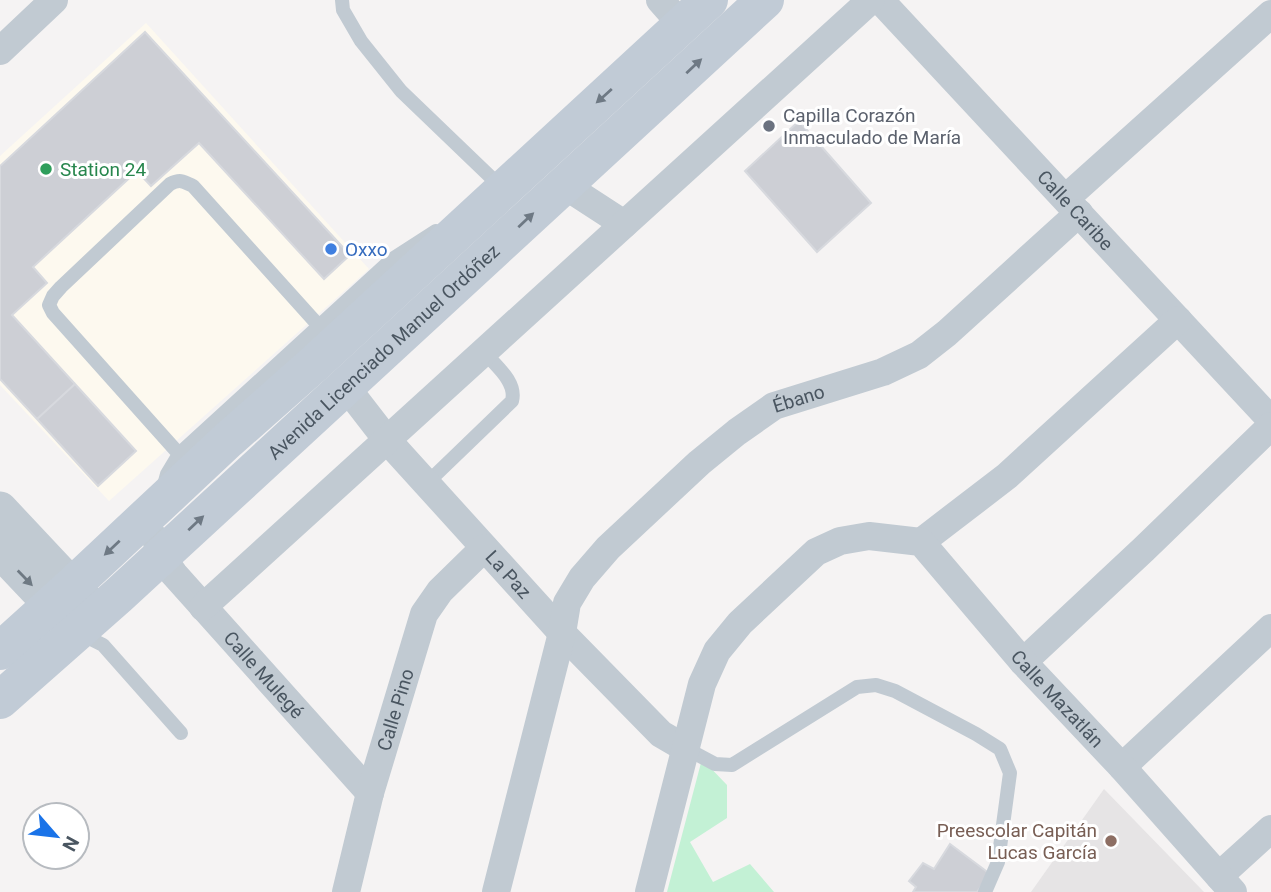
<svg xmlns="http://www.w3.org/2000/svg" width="1271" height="892" font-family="Roboto,sans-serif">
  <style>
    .commercial { fill: #fdf9ef }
    .education { fill: #e6e4e5 }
    .green { fill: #c3f1d5 }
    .building { fill: #cdcfd5; stroke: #d7d9de; stroke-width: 2 }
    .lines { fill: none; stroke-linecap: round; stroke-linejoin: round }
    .service { stroke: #c1cad2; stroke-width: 14 }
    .minor { stroke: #c1cad2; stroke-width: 28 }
    .tertiary { stroke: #c1cad2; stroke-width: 35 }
    .secondary { stroke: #c1cbd6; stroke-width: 38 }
    .oneway { fill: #6e7984 }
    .oneway2 { fill: #6e7983 }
    .worship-dot { fill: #6b7280; stroke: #fff; stroke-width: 2.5 }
    .leisure-dot { fill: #2e9e5b; stroke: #fff; stroke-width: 2.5 }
    .shop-dot { fill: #3f7fe0; stroke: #fff; stroke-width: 2.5 }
    .education-dot { fill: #8d6e63; stroke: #fff; stroke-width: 2.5 }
    .labels { text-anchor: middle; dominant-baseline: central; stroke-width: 6; stroke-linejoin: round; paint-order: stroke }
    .worship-label { font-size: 19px; fill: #5b616d; stroke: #fff; text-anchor: start }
    .leisure-label { font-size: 19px; fill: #27864d; stroke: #fff; text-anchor: start }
    .street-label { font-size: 19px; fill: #4a5661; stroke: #fff }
    .shop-label { font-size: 19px; fill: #366cbe; stroke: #fff; text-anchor: start }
    .education-label { font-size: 19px; fill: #785e54; stroke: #fff; text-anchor: end }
  </style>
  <rect width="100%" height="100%" fill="#f5f3f3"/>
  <!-- commercial -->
  <path class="commercial" d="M146,23L369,269L109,501L0,385V156Z"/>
  <!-- education -->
  <path class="education" d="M1104,789L1204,892H1031Z"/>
  <!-- green -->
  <path class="green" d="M702,759L727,785V818L690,842L713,882L750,864L774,892H667Z"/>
  <!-- building -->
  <path class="building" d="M145,32L350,255L324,279L199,143L151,186L137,171L33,267L47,283L12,315L75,384L37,419L0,379V166Z
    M799,121L871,203L817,252L745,171Z
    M75,384L136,451L98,486L37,419Z
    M950,844L990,874L977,892H913L916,887L909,881L923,863L934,869Z"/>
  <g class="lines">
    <!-- service -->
    <path class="service" d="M342,0L343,10L361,41L401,91L502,188
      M179,454L53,313L49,305L53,296L61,287L170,184C180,179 183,181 193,186L319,326
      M426,484L512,401C517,382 496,366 484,352
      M164,485L167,474L179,454L391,260L436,231
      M81,634L103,645L181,733
      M685,748L715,764L732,765L857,687L876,685L895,691L976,734L1000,749L1010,773L998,862L985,892"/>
    <!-- minor -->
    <g class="minor">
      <path d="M660,0L682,25"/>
      <path id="s1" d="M880,0L1271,420"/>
      <path d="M0,51L54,0"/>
      <path d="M564,185L624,224"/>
      <path d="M1066,198L1271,14"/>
      <path id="s2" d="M346,387L387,440L562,633L661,734L685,748"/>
      <path id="s3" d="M156,539L161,556L174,574L370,793"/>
      <path d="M921,542L1007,476L1178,320"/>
      <path d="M203,607L871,0"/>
      <path d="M1023,662L1144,549L1271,426"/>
      <path d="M1122,767L1271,628"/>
      <path d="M1219,876L1271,829"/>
      <path id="s4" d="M346,892L370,793L424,614L440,591L484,548"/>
      <path id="s5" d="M496,892L562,633L567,603L582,578L608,548L699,463L737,432L774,406L883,372L919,355L947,333L1079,213"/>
      <path id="s6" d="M649,892L702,684L717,651L740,623L816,552L840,541L869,536L921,542L1023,662L1122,767L1233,892"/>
    </g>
    <!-- tertiary -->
    <path class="tertiary" d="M0,509L91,606
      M0,551L70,625"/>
    <!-- secondary -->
    <g class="secondary">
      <path d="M0,651L72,586L228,440L314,364L709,0"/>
      <path id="s7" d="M0,700L119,595L765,0"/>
    </g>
  </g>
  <!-- one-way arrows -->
  <defs><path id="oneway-solid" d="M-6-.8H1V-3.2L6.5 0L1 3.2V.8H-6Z" transform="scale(1.75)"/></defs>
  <g class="oneway">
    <use href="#oneway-solid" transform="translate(694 66) rotate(-43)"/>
    <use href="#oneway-solid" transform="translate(604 96) rotate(138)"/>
    <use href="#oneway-solid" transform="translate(526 220) rotate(-43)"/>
    <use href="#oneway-solid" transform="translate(196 523) rotate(-43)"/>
    <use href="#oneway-solid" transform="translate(112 548) rotate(137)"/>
  </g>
  <use class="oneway2" href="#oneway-solid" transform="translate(25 578) rotate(46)"/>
  <!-- markers -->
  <circle class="worship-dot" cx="769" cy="126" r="7"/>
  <circle class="leisure-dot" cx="46" cy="169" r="7"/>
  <circle class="shop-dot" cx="331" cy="249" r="7"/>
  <circle class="education-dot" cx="1111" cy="841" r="7"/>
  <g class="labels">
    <!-- worship labels -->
    <g class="worship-label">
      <text x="783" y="115">Capilla Corazón<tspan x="783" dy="22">Inmaculado de María</tspan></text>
    </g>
    <!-- leisure labels -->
    <g class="leisure-label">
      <text x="60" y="169">Station 24</text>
    </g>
    <!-- street labels -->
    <g class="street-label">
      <text stroke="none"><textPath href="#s1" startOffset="287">Calle Caribe</textPath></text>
      <text stroke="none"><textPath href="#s7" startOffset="518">Avenida Licenciado Manuel Ordóñez</textPath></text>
      <text stroke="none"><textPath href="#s5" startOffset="611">Ébano</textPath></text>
      <text stroke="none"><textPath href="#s2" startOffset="248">La Paz</textPath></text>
      <text stroke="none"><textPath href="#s3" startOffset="175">Calle Mulegé</textPath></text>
      <text stroke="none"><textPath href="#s6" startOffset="707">Calle Mazatlán</textPath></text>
      <text stroke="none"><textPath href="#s4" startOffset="189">Calle Pino</textPath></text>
    </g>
    <!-- shop labels -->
    <g class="shop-label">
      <text x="345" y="249">Oxxo</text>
    </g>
    <!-- education labels -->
    <g class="education-label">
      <text x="1097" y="830">Preescolar Capitán<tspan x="1097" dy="22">Lucas García</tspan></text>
    </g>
  </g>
  <!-- north arrow -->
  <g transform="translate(56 836) rotate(118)"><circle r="33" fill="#ffffff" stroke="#b7bbc0" stroke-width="2"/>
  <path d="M0-5L12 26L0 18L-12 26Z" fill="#1a73e8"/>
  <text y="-10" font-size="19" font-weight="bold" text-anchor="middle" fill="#4a5661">N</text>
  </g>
</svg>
